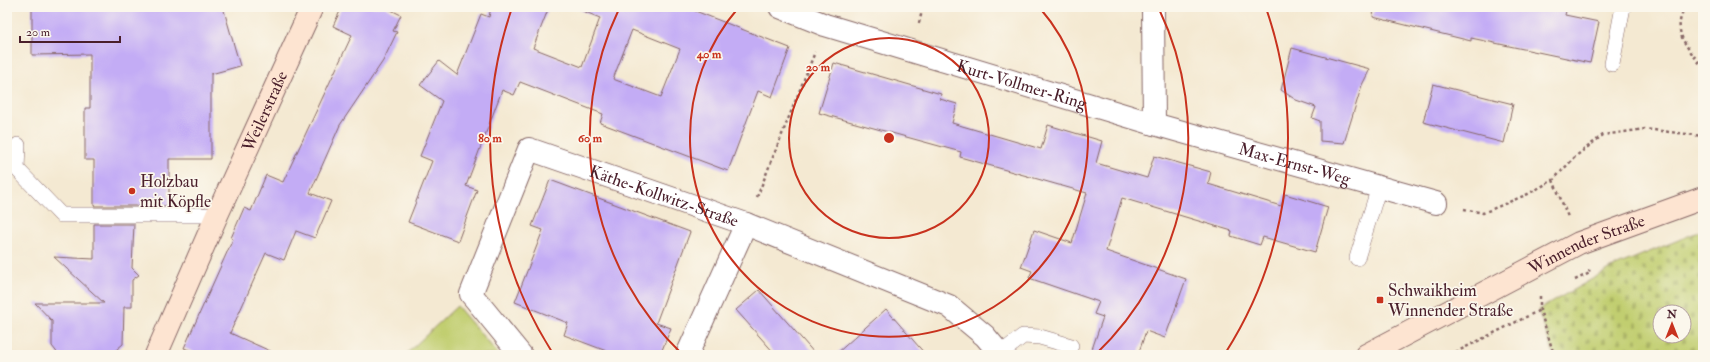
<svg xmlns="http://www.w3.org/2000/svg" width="1710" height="362" font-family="'IM FELL Double Pica',serif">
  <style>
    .grass { fill: #c1ce70; stroke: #86764e }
    .cemetery { fill: url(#cemetery-stones); stroke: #86764e; fill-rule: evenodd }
    .building { fill: #c3acf5; fill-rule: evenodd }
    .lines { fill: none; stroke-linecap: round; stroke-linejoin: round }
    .lane-casing { stroke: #866665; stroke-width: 16 }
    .street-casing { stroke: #866665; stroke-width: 24 }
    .secondary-casing { stroke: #866665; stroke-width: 24 }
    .path { stroke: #866665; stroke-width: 2.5; stroke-dasharray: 3 3; stroke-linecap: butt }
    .lane { stroke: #fff; stroke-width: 15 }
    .street { stroke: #fff; stroke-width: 22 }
    .secondary { stroke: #fde4d1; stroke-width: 22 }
    .ring { fill: none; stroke: #c8321e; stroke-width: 2 }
    .poi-dot { fill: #c8321e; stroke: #fbf7ec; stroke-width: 1.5 }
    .labels { text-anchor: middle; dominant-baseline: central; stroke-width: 3.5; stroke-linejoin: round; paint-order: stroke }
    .street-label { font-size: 17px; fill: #4a1f2b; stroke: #fbf7ec }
    .poi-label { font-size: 17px; fill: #4a1f2b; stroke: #fbf7ec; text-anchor: start }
    .centre { fill: #c8321e; stroke: #fbf7ec; stroke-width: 2 }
    .ring-label { font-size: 12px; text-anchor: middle; font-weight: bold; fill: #c8321e; stroke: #fbf7ec; stroke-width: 3.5; stroke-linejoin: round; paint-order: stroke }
  </style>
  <defs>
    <pattern id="cemetery-stones" width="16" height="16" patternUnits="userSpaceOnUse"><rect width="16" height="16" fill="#c1ce70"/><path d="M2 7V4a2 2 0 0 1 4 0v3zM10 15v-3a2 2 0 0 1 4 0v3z" fill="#a7b061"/></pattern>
  </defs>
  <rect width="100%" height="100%" fill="#fbf7ec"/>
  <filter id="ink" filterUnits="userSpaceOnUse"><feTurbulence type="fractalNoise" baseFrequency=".025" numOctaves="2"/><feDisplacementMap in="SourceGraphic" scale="8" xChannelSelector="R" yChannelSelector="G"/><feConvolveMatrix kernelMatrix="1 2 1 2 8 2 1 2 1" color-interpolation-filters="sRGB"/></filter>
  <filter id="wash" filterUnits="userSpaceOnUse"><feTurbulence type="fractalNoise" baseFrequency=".012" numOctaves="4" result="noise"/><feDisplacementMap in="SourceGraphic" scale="16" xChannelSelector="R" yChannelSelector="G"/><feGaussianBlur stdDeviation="0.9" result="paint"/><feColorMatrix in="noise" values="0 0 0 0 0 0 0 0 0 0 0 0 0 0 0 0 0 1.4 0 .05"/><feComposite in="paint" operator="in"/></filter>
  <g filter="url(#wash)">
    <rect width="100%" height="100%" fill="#f4e9d2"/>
    <!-- grass -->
    <path class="grass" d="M457,306L499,355H405Z"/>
    <!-- cemetery -->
    <path class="cemetery" d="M1703,230V355H1554L1538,310L1615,266ZM1660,312H1684V336H1660Z"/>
    <g id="blocks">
      <!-- building -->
      <path class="building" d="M32,7H223L240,66L211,74V159H169V206H94V160H85V108H90V54L32,55Z
        M342,7H385L401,15L393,31L397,32L383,61L340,125L310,193L331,201L315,238L296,231L284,260L266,253L230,333L279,355H201L184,348L233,239L231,238L244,208L251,211L266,175L283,182L352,35L333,26Z
        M491,7H549L533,48L582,67L600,18L578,9V7H685L790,48L772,97L758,91L728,171L600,123L603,114L520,82L514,95L502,90L466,186L477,190L458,241L408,222L432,161L420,156L442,101L420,85L439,61L457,75L481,14L489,17ZM632,30L680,49L661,97L613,79Z
        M1374,7H1567L1565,15L1599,22L1590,63L1471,38V41L1373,17Z
        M1292,48L1370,69L1362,85L1344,143L1320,141V121L1312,118L1316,107L1296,100L1281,90Z
        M834,63L941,94L940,99L957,104L952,123L1041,149L1048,125L1102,141L1096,163L1147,178L1154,156L1211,172L1208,184L1281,206L1285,194L1328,207L1315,252L1263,237L1260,245L1231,236L1232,231L1122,198L1106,251L1186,279L1165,338L1146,331L1138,355H1090L1103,317L1094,314L1099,302L1029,278L1032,271L1021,267L1034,230L1072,243L1087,193L960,157L961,152L819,113Z
        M1433,84L1513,104L1504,143L1423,122Z
        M550,180L690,232L656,323L671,328L660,355H617L564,335L568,323L515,302L543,230L532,226Z
        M94,224H134L132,268L139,275L132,280V307H124L123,344L110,355H59L52,346V321L35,303H104L54,257L94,259Z
        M759,290L816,355H776L736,310Z
        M886,309L926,355H835Z"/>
    </g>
  </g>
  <g filter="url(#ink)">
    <use href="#blocks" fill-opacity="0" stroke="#866665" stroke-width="1"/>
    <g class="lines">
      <defs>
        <path id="lane" d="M1612,64L1623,7
          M18,145L17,169L61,215H217
          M1357,258L1379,187
          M1000,354L1023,336L1040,337L1071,346"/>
        <g id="street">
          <path id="s1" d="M780,7L825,25L1154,124L1153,7"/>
          <path id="s2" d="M1154,124L1436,203"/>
          <path id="s3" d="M521,355L471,294L529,149L746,224L949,306L985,336L1001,355"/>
          <path d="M687,355L746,224"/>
        </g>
        <g id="secondary">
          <path id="s4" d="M156,355L217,215L312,7"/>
          <path id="s5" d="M1366,355L1579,243L1703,198"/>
        </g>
      </defs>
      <!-- lane casing -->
      <use href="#lane" class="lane-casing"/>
      <!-- street casing -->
      <use href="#street" class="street-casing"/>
      <!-- secondary casing -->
      <use href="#secondary" class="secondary-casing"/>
      <!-- path -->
      <path class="path" d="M1685,7C1672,32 1685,44 1700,64L1703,65
        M919,23L923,7
        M1553,180L1568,217
        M757,197L815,52
        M1464,209L1483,213L1528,194L1553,180L1576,156L1603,135L1645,129L1703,136
        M1575,280L1590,273L1589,270
        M1540,296V310L1554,355
        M1450,355L1540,310"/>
      <!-- lane -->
      <use href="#lane" class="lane"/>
      <!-- street -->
      <use href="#street" class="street"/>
      <!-- secondary -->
      <use href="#secondary" class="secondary"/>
    </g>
  </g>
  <!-- distance rings -->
  <g class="ring">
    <circle cx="889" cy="138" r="100"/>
    <path d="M1039 7A199 199 0 1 1 739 7"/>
    <path d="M683 355A299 299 0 0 1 619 9M1159 9A299 299 0 0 1 1095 355"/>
    <path d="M552 352A399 399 0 0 1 512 8M1266 8A399 399 0 0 1 1226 352"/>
  </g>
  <!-- markers -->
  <g class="poi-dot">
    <circle cx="132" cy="191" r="4"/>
    <rect x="1376" y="296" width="8" height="8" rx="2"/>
  </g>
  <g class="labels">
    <!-- street labels -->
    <g class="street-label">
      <text stroke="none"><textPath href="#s1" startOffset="254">Kurt-Vollmer-Ring</textPath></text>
      <text stroke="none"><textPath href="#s4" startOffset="267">Weilerstraße</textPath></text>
      <text stroke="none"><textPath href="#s2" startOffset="146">Max-Ernst-Weg</textPath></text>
      <text stroke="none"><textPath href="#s3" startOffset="378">Käthe-Kollwitz-Straße</textPath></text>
      <text stroke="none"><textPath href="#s5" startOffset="247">Winnender Straße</textPath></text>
    </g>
    <!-- poi labels -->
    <g class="poi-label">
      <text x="140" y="181">Holzbau<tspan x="140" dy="20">mit Köpfle</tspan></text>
      <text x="1388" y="290">Schwaikheim<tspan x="1388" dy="20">Winnender Straße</tspan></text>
    </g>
  </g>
  <circle cx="889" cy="138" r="6" class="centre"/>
  <g class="ring-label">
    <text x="709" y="58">40 m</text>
    <text x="818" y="71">20 m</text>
    <text x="590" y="142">60 m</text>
    <text x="490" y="142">80 m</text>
  </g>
  <!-- margin -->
  <rect width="1710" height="362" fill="none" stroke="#fbf7ec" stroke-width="24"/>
  <!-- north arrow -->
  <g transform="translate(1672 324)"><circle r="19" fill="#fbf7ec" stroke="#b4a19f"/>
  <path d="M0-3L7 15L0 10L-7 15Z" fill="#c8321e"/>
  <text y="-6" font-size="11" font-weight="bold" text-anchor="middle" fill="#4a1f2b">N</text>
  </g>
  <!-- scale -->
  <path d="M20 36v6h100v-6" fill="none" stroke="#4a1f2b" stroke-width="2"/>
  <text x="26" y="36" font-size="12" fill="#4a1f2b" stroke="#fbf7ec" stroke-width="3" paint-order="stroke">20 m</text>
</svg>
